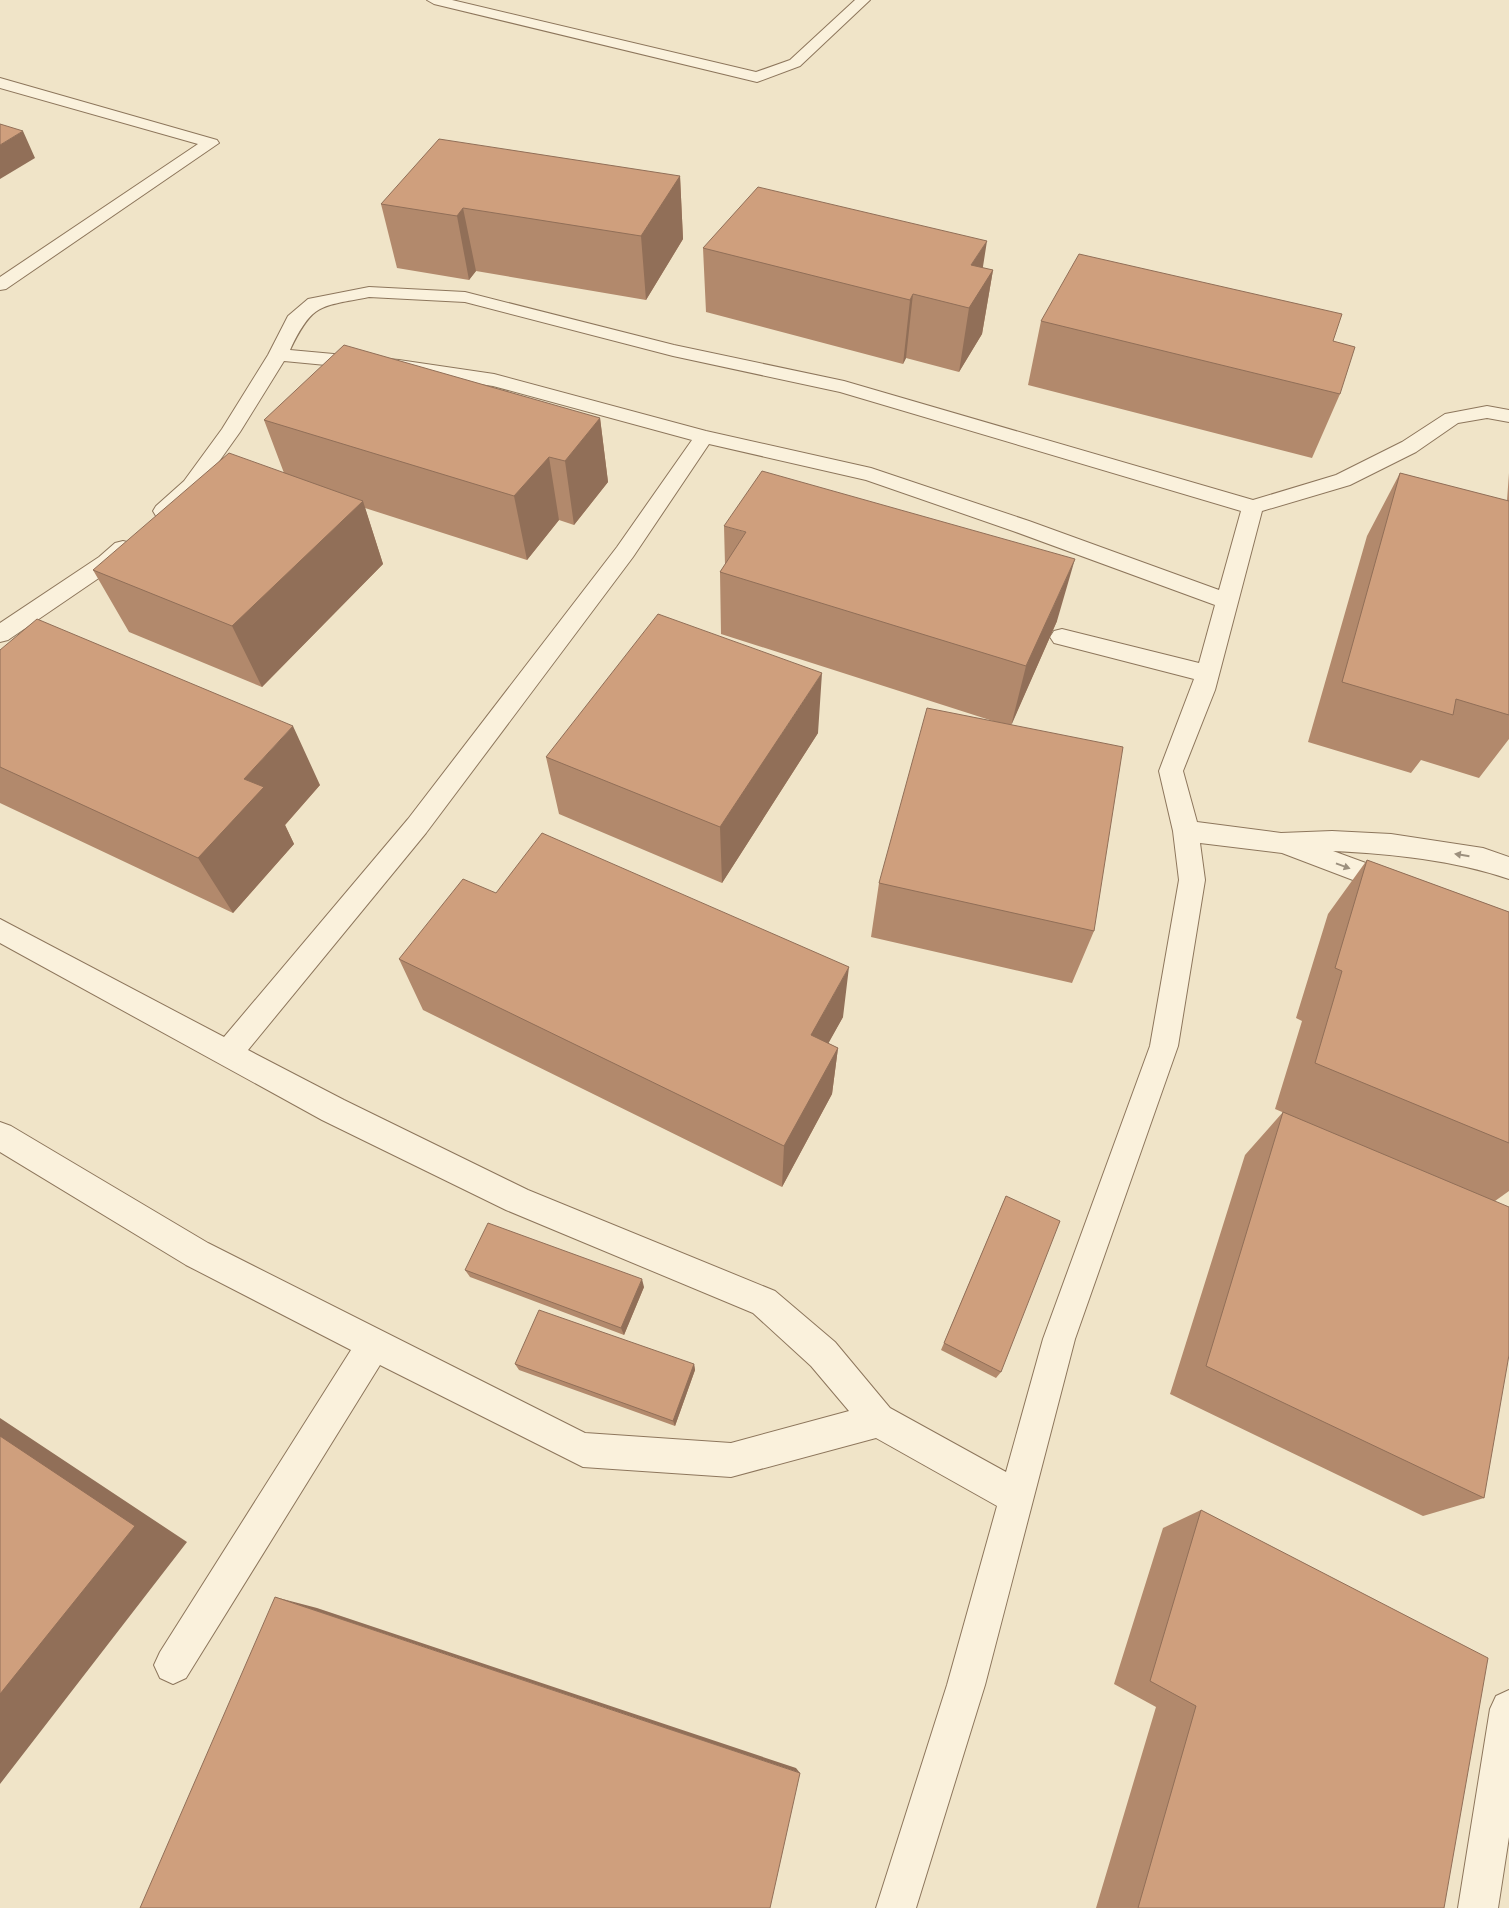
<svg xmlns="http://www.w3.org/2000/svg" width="1509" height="1908" font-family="'Playfair Display',serif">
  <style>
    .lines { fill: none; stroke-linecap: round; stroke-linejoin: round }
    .service-casing { stroke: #8d765c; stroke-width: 2 }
    .service { fill: #faf1dc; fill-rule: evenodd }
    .wall { fill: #b2896c }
    .shaded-wall { fill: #916f58 }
    .building { fill: #cf9f7d; stroke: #916f58 }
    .oneway { fill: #9c907e }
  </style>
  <rect width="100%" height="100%" fill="#f0e4c8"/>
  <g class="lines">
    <defs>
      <path id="service" d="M427,0H452L756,72L790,60L855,0H870L800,66L757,82L434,4Z
        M0,78L217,140L219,143L6,289L0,290V277L198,144L0,88Z
        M369,287L465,292L674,345L844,381L1253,500L1336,475L1402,442L1445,414L1487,406L1509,410V422L1487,418L1458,423L1416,452L1350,485L1262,511L1215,690L1183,771L1197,822L1281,833L1332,831L1391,834L1483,848L1509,857V879C1453,860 1393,854 1333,851L1404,877L1408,885L1404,893L1395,896L1282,853L1200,843L1205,880L1178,1046L1075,1339L985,1685L916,1908H876L947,1685L997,1506L876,1438L731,1477L583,1467L380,1365L186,1678L173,1684L160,1678L154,1665L160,1652L351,1350L186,1265L0,1152V1122L11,1126L208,1243L585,1433L731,1443L849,1411L811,1366L753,1313L506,1210L322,1120L0,943V919L224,1037L408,819L617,547L692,440L493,386L399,372L284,361L240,432L198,491L172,516L164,518L156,516L153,511L156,506L184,481L222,429L268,355L288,316L308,299ZM369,297L465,302L673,356L840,392L1241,511L1219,590L1029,521L871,468L706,431L494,374L399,360L290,350C313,302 320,307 369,297ZM709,444L866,480L1013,531L1215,605L1199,663L1062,629L1054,631L1050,637L1054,643L1062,645L1194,679L1159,771L1173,831L1179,880L1150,1046L1043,1339L1006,1472L890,1408L835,1342L775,1291L528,1190L344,1100L248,1050L426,833L633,557Z
        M123,541L131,543L134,548L115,567L8,640L0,642V623L99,557L115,543Z
        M1509,1690V1837L1498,1908H1458L1490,1709L1496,1696Z"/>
    </defs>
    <!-- service casing -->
    <use href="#service" class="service-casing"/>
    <!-- service -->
    <use href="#service" class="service"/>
  </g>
  <!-- wall -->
  <path class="wall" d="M680,176L683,239L646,300L476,271L469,280L397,268L381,204Z
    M703,248L983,268L993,270L982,334L959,372L906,358L903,364L706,312Z
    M1041,321L1333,341L1340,394L1312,458L1028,385Z
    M600,418L608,482L574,525L559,520L527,560L365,508L383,564L262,687L129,632L93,570L284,473L264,420Z
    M1400,473L1507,501L1509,473V739L1479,778L1421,760L1411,773L1308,742L1367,536Z
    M724,526L1057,621L1011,725L1094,931L1072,983L871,937L879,883L996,722L721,634L720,572L725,565Z
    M0,650L320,785L285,825L294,844L233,913L0,803Z
    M818,733L722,883L559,814L546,757Z
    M1367,860L1509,912V1191L1495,1201L1484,1498L1423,1516L1170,1394L1245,1155L1283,1112L1390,1157L1275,1109L1302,1021L1296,1018L1328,914Z
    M399,959L843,1017L828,1043L838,1048L832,1094L782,1187L423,1010Z
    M1006,1196L1001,1372L996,1378L941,1350Z
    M465,1270L644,1287L624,1335L470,1277Z
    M515,1364H694L695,1370L675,1426L519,1370Z
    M1201,1510L1444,1908H1096L1156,1707L1114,1684L1163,1528Z"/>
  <!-- shaded-wall -->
  <path class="shaded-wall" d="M23,131L35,158L0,179V145Z
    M680,176L683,239L646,300L641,236Z
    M463,208L476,271L469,280L457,216Z
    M987,241L979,292L993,270L982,334L959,372L969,308L971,265Z
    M913,294L906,358L903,364L910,300Z
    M600,418L608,482L574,525L565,461Z
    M549,457L559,520L527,560L514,496Z
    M363,501L383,564L262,687L232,626Z
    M1075,559L1057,621L1011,726L1026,666Z
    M822,673L818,733L722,883L720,827Z
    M293,726L320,785L285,825L294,844L233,913L198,858L244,779Z
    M849,967L843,1017L807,1082L811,1035Z
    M838,1048L832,1094L782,1187L784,1146Z
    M642,1279L644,1287L624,1335L621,1328Z
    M694,1364L695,1370L675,1426L673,1421Z
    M0,1418L187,1542L0,1784Z
    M275,1597L317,1608L796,1768L800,1773Z"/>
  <!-- building -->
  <path class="building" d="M0,124L23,131L0,145Z
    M439,139L680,176L641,236L463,208L457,216L381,204Z
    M758,187L987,241L971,265L993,270L969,308L913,294L910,300L703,248Z
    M1079,254L1342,314L1333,341L1355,347L1340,394L1041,321Z
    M344,345L600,418L565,461L549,457L514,496L264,420Z
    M229,453L363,501L232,626L93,570Z
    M762,471L1075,559L1026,666L720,572L746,532L724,526Z
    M1400,473L1509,501V715L1456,699L1453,715L1342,682Z
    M658,614L822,673L720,827L546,757Z
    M37,619L293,726L244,779L264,787L198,858L0,767V650Z
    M927,708L1123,747L1094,931L879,883Z
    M542,833L849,967L811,1035L838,1048L784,1146L399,959L463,879L496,893Z
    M1367,860L1509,912V1143L1315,1063L1342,971L1335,968Z
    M1283,1112L1509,1207V1355L1484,1498L1206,1366Z
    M1006,1196L1060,1221L1001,1372L944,1343Z
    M488,1223L642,1279L621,1328L465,1270Z
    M539,1310L694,1364L673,1421L515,1364Z
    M0,1436L135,1526L0,1694Z
    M1201,1510L1488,1658L1444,1908H1138L1196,1706L1150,1681Z
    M275,1597L800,1773L770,1908H140Z"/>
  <!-- one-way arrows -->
  <defs><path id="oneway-solid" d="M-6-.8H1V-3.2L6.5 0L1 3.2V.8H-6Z" transform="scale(1.25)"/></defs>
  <g class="oneway">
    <use href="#oneway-solid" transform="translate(1462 855) rotate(-171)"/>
    <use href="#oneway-solid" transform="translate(1343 866) rotate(20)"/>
  </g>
</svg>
